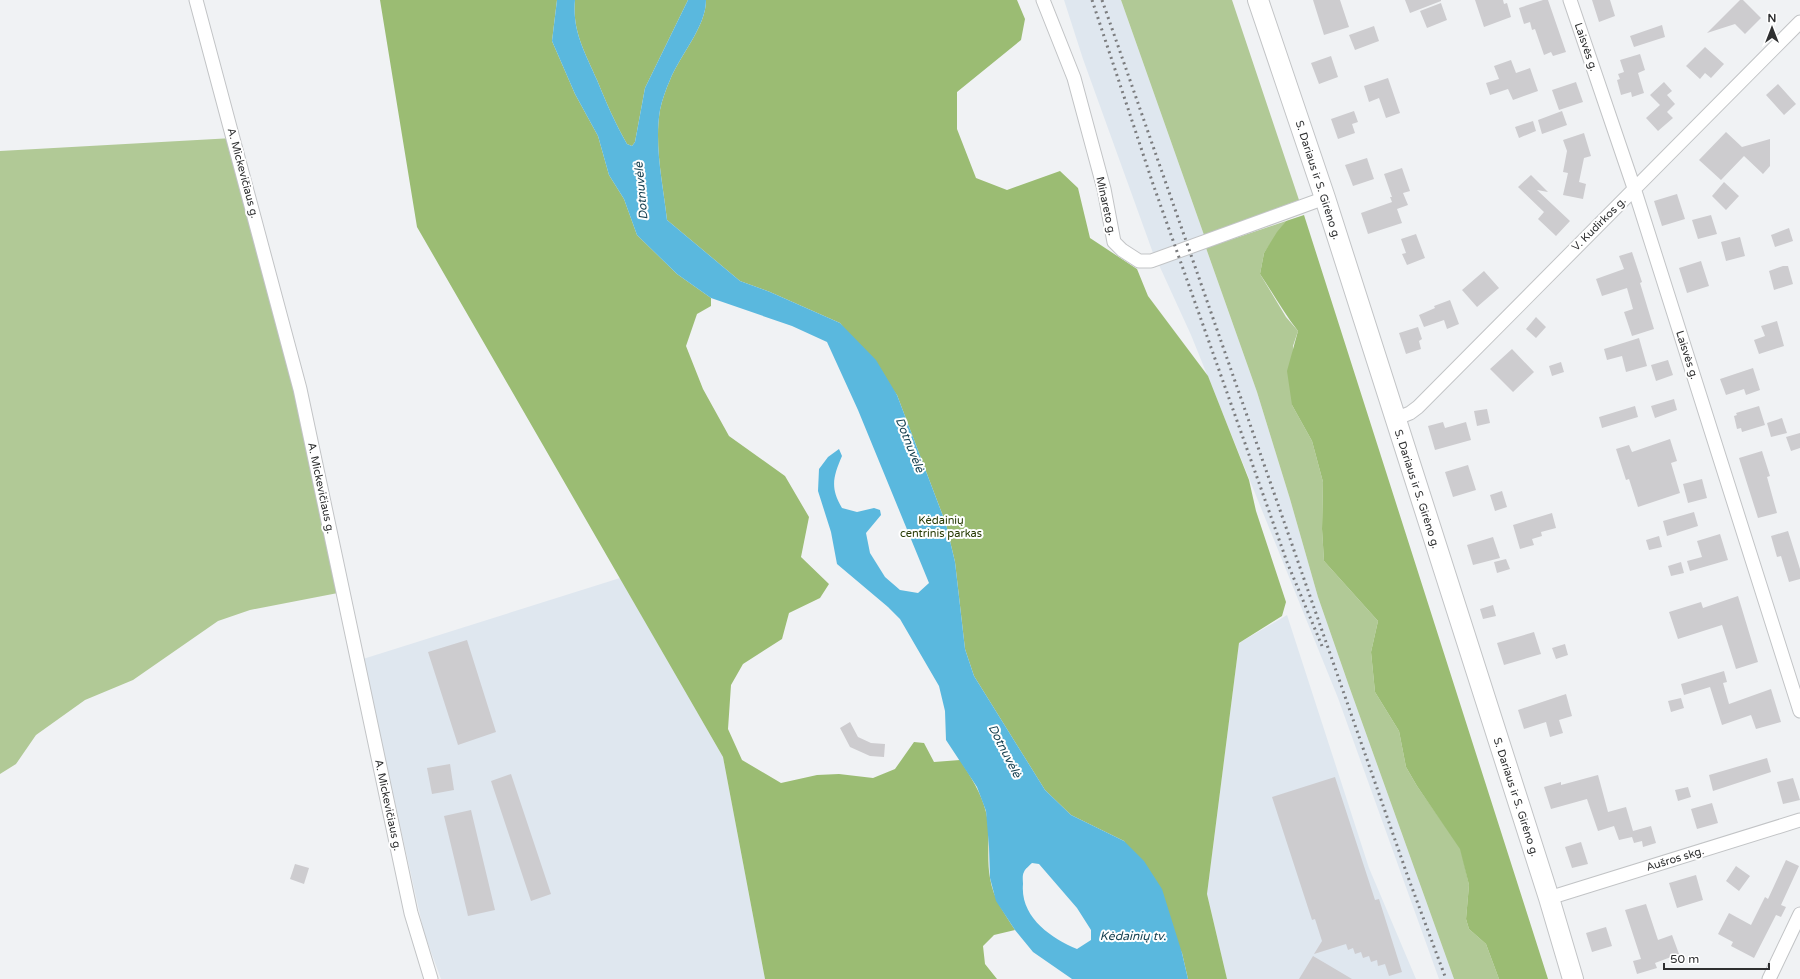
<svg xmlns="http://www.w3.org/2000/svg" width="1800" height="979" font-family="'Varela Round',sans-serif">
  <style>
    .built { fill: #dfe7ef }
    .green { fill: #b1c996 }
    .forest { fill: #9bbc73 }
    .water { fill: #5ab8de; fill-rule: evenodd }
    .building { fill: #cdcccf }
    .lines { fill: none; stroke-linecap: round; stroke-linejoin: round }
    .minor-casing { stroke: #c2c4c6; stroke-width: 15 }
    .primary-casing { stroke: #c2c4c6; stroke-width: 22 }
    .minor { stroke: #fff; stroke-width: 13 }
    .primary { stroke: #fff; stroke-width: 20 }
    .rail { stroke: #7b7c7e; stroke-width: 3; stroke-dasharray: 2 4; stroke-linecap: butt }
    .labels { text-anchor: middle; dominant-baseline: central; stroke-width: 4; stroke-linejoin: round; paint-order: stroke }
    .street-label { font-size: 11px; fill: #2e2f30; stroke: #fff }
    .park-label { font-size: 11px; fill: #263a03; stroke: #fff }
    .water-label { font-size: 12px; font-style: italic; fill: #184252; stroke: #fff }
  </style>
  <rect width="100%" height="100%" fill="#f0f2f4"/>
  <!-- built -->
  <path class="built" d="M1064,0H1121L1204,235L1153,253L1083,59Z
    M1206,248L1257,392L1290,499L1318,597L1349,686L1454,979H1439L1338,698L1191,335L1159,265Z
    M620,578L723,757L765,979H441L424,933L363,659Z
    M1287,615L1369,868L1416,979H1227L1207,894L1239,643Z"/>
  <!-- green -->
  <path class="green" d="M1121,0H1232L1299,200L1204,235Z
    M233,138L343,592L250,610L218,621L133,680L85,700L36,735L16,764L0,774V151Z
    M1286,221L1264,253L1260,274L1286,317L1298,331L1293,346L1292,405L1312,441L1323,482L1322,529L1324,561L1378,621L1371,652L1375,692L1399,731L1406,767L1417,786L1461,849L1469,885L1466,919L1469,929L1486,944L1499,979H1454L1349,686L1318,597L1290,499L1257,392L1206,248Z"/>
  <!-- forest -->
  <path class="forest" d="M380,0H557L552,41L575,94L598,136L609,175L624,199L637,235L677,274L711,298V306L697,314L686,346L703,389L729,436L785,476L809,517L801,557L829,584L820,598L789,613L782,639L743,664L731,685L728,729L742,760L781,783L817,775L839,774L873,778L895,769L914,742L924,743L934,762L960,760C970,776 981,792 986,812C991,833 986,857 990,878C993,898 1004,913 1015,930L994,935L983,946L985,964L997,979H765L723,757L417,227Z
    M575,0H688L645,88L635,142L632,146L627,144C615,123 606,102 597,80C585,52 572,31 575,0Z
    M706,0H1017L1025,19L1021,40L957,92V129L976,178L1007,190L1060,171L1078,188L1090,238L1137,269L1148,296L1208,376L1249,480L1256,511L1286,602L1282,616L1239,643L1207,894L1227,979H1188L1182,953L1124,841L1071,815L1045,790L974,676L965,649L955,562L946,524L897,395L840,323L770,292L740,281L667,220C663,184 654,145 660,110C662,100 666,89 670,80C680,55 706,27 706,0Z
    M1304,215L1548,979H1499L1486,944L1469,929L1466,919L1469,885L1460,849L1417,786L1406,767L1399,731L1375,692L1371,652L1378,621L1324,561L1322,529L1323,482L1312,441L1292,405L1287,371L1298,331C1284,313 1273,293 1260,274L1264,253L1277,232L1286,221Z"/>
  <!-- water -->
  <path class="water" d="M557,0H575C572,31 585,52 597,80C606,102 615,123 627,144L632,146L635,142L645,88L688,0H706C706,27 680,55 670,80C666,89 662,100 660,110C654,145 663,184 667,220L740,281L770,292L840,323L876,360L897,395L946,524L955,562L965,649L974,676L1045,790L1071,815L1124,841L1144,861L1162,889L1182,953L1188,979H1072L1033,952L1015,930L996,901L990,878L989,847L986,811L977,787L946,740L945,711L939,686L900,619L888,607L837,564L831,532L818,491L819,469L828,457L839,449L842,456C833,477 830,488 842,508L857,512L874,508L880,510L881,515L866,533L870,553L885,577L900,590L918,593L929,583L858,410L827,342L792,326L711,298L677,274L637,235L624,199L609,175L598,136L575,94L552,41ZM1032,863L1039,864L1077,908L1091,930V940L1077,949C1051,938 1020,917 1023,884C1023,881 1022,875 1024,872C1025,869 1030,865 1032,863Z"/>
  <!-- building -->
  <path class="building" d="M1313,0H1340L1349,27L1324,35Z
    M1405,0H1441V1L1410,13Z
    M1475,0H1503L1504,4L1507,3L1511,17L1484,27Z
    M1543,0H1548L1566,52L1553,56L1551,52L1544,55L1535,29L1532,30L1530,22L1524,24L1519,8Z
    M1592,0H1610L1615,16L1599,22Z
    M1740,0H1743L1761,18L1745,34L1735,24L1707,33Z
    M1441,3L1447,20L1427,28L1420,11Z
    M1662,25L1665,37L1634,47L1630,36Z
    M1374,26L1379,41L1355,50L1349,35Z
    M1705,47L1724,64L1711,78L1705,73L1700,79L1686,66Z
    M1640,54L1645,70L1638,73L1644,93L1632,97L1631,92L1621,95L1617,80L1620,79L1618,74L1624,72L1620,60Z
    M1331,56L1338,77L1319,84L1311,63Z
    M1511,60L1516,73L1530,68L1538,91L1513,100L1508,89L1490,95L1486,83L1499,79L1494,66Z
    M1388,78L1400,113L1386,118L1379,98L1369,102L1364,86Z
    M1576,82L1583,102L1559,110L1552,90Z
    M1664,82L1672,91L1667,95L1675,104L1667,112L1673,118L1658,131L1646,118L1660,105L1650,95Z
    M1778,84L1796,104L1784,115L1766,95Z
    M1354,111L1358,122L1352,124L1355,133L1338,139L1331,119Z
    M1562,111L1567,125L1542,134L1538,120Z
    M1533,121L1536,131L1519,138L1515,127Z
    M1726,132L1742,147L1770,139V166L1763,174L1744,156L1721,180L1699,160Z
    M1584,133L1591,156L1584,158L1579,182L1586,184L1583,199L1563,195L1568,173L1563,172L1567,151L1563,140Z
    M1367,158L1374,179L1353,186L1345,165Z
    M1402,168L1410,191L1403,193L1408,205L1397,209L1402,223L1368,234L1361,213L1392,202L1390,197H1392L1384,174Z
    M1531,175L1548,192L1537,190L1570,221L1556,236L1538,219L1544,212L1518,187Z
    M1724,182L1739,196L1726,210L1712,196Z
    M1677,194L1685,219L1662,226L1654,201Z
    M1711,215L1717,234L1698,239L1692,220Z
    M1789,228L1793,241L1775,247L1771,235Z
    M1416,234L1425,258L1407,265L1402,254L1406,253L1401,239Z
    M1740,237L1745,256L1726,261L1721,242Z
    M1632,252L1642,282L1640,283L1654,329L1632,336L1624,312L1633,309L1627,288L1602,296L1596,279L1624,269L1619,256Z
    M1701,261L1709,286L1687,293L1679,268Z
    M1783,266H1788L1793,284L1774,290L1769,271Z
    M1484,271L1499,288L1477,307L1462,290Z
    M1450,300L1459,324L1447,329L1444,320L1424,327L1419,315L1435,308L1434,306Z
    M1536,317L1546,327L1536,338L1526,329Z
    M1777,321L1784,346L1759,354L1754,340L1765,336L1761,326Z
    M1418,327L1422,339L1419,341L1421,349L1406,354L1399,333Z
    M1639,338L1647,366L1626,372L1622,356L1607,360L1604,349Z
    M1512,349L1534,372L1513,392L1490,369Z
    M1668,360L1673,375L1656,381L1651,365Z
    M1561,362L1564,372L1552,376L1549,366Z
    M1753,368L1760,390L1746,395L1744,389L1726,395L1720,379Z
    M1674,399L1677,410L1655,418L1651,406Z
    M1635,406L1638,417L1602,428L1599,417Z
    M1759,406L1765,425L1742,432L1741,428L1737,429L1734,416L1737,415L1736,413Z
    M1487,409L1490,423L1477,426L1474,411Z
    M1782,418L1787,433L1771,437L1767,423Z
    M1443,422L1445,428L1466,422L1471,440L1435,450L1428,426Z
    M1800,433V448L1791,451L1786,437Z
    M1670,439L1677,461L1671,463L1680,493L1638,507L1629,479L1626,480L1616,449L1629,445L1632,452Z
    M1762,451L1770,476L1767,477L1777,513L1758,518L1739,458Z
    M1468,465L1476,490L1453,497L1445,472Z
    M1702,479L1707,498L1688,503L1683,484Z
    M1502,491L1507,507L1495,511L1490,495Z
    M1694,512L1698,526L1667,536L1663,521Z
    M1552,513L1556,528L1541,532L1542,536L1532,539L1534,545L1520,549L1513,525Z
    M1788,531L1800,569V579L1789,582L1781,556L1777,557L1771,536Z
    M1720,534L1728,560L1690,571L1687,561L1702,557L1697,541Z
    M1659,536L1662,547L1649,550L1646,540Z
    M1493,537L1500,558L1473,565L1467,545Z
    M1506,559L1510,569L1497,573L1494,562Z
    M1681,562L1684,573L1671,576L1668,566Z
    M1738,596L1758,662L1736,669L1722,625L1678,639L1669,612L1701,602L1703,608Z
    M1493,605L1496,616L1483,619L1480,609Z
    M1534,632L1541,654L1504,665L1497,643Z
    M467,640L496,732L458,745L428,652Z
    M1565,644L1568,655L1556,659L1552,648Z
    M1724,671L1727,682L1723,683L1729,704L1771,689L1781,722L1756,729L1751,715L1722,725L1710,687L1684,695L1681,684Z
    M1566,694L1572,716L1559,720L1563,733L1550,737L1546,722L1524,729L1518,710Z
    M1681,698L1684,708L1671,712L1668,701Z
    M850,722L858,737L871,743L885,744L884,757L870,756L850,747L840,728Z
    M1767,758L1771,772L1713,791L1709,775Z
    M450,764L454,790L432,794L427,768Z
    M511,774L551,894L531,901L491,781Z
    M1598,775L1608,812L1626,807L1633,831L1651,826L1656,843L1643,847L1642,841L1634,843L1632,837L1619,840L1614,826L1598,831L1587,799L1551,809L1544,787L1561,782V785Z
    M1335,777L1375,900L1379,899L1402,972L1389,976L1385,964L1378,966L1377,960L1371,962L1369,956L1363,958L1361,952L1355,954L1353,948L1348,950L1346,944L1314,954L1322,941L1315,919L1312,920L1272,797Z
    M1793,778L1800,800L1783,804L1777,782Z
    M1688,787L1691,797L1678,801L1675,790Z
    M1712,803L1718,823L1697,829L1691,809Z
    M471,810L495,910L468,916L444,816Z
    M1581,842L1588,864L1572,868L1565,847Z
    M1786,860L1799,866L1781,905L1786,907L1781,917L1776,915L1754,958L1731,946L1733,942L1718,934L1729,913L1751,925L1765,897L1768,899Z
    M295,864L309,868L304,884L290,879Z
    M1736,866L1750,876L1739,891L1726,881Z
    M1696,875L1703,900L1677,908L1669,883Z
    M1646,904L1658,940L1672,935L1679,954L1655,963L1657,968L1637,974L1633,961L1641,959L1625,910Z
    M1606,927L1612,946L1592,952L1586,933Z
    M1313,956L1325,963L1352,979H1299Z"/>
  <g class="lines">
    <defs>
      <path id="minor" d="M196,0L300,389L411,913L431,979
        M1043,0L1074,78L1104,189L1114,242L1122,250L1139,261H1151L1325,198
        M1570,0L1634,188L1800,711
        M1395,419L1410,413L1418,407L1800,22
        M1549,898L1800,820
        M1769,979L1800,914"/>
      <path id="primary" d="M1258,0L1325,198L1549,898L1573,979"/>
    </defs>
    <!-- minor casing -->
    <use href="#minor" class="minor-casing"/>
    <!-- primary casing -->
    <use href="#primary" class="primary-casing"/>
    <!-- minor -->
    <use href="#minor" class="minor"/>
    <!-- primary -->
    <use href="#primary" class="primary"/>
    <!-- rail -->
    <path class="rail" d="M1092,0L1153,184L1241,432L1287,562L1322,646
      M1102,0L1408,877L1446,979"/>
  </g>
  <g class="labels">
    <!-- street labels -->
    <g class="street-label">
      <text transform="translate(1586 47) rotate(71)">Laisvės g.</text>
      <text transform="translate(243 173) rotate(75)">A. Mickevičiaus g.</text>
      <text transform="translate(1318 180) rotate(72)">S. Dariaus ir S. Girėno g.</text>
      <text transform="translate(1106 206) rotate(78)">Minareto g.</text>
      <text transform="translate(1599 224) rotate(-45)">V. Kudirkos g.</text>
      <text transform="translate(1687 355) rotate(72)">Laisvės g.</text>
      <text transform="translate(321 488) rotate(78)">A. Mickevičiaus g.</text>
      <text transform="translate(1417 489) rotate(72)">S. Dariaus ir S. Girėno g.</text>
      <text transform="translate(1516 797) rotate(72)">S. Dariaus ir S. Girėno g.</text>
      <text transform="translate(388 805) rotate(78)">A. Mickevičiaus g.</text>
      <text transform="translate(1675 859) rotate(-17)">Aušros skg.</text>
    </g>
    <!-- park labels -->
    <g class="park-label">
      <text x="941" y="520">Kėdainių<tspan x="941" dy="13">centrinis parkas</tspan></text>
    </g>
    <!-- water labels -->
    <g class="water-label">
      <text transform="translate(641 191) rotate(-95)">Dotnuvėlė</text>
      <text transform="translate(910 445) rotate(68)">Dotnuvėlė</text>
      <text transform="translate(1005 751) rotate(63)">Dotnuvėlė</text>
      <text x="1133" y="936">Kėdainių tv.</text>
    </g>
  </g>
  <!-- north arrow -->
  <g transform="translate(1772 28)" stroke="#ffffff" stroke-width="3" paint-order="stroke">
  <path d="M0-3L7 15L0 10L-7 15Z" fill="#2e2f30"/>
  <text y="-6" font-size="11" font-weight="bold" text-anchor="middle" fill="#2e2f30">N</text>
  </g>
  <!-- scale -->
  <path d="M1664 963v6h105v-6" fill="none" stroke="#2e2f30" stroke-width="2"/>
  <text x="1670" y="963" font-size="12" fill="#2e2f30" stroke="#ffffff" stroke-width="3" paint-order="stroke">50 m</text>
</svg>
